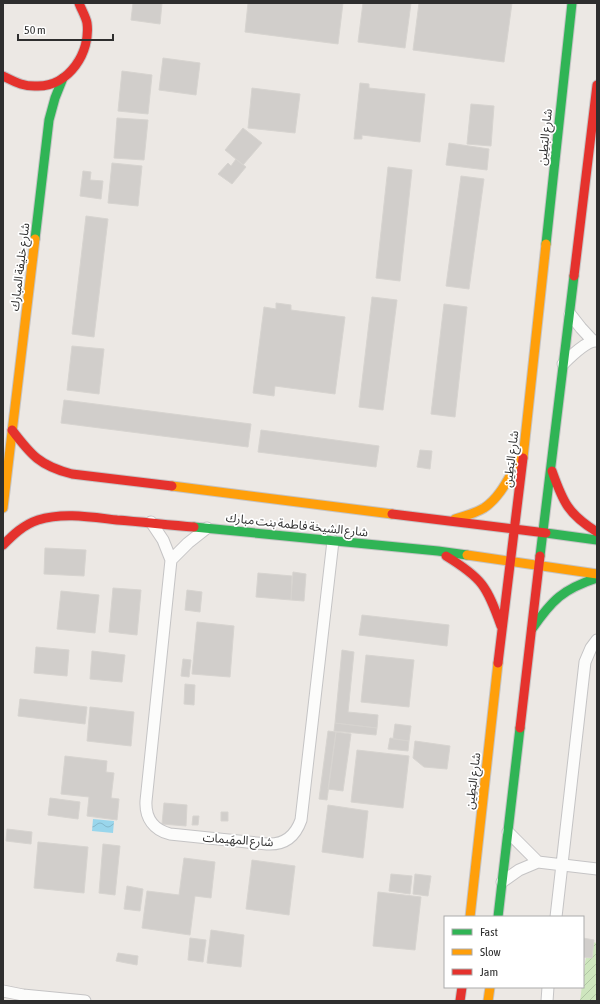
<svg xmlns="http://www.w3.org/2000/svg" width="600" height="1004" font-family="'Asap Condensed','Noto Sans Arabic',sans-serif">
  <style>
    .garden { fill: url(#garden-furrows) }
    .water { fill: url(#water-waves) }
    .building { fill: #d1cecb; stroke: #d7d4d0 }
    .lines { fill: none; stroke-linecap: round; stroke-linejoin: round }
    .street-casing { stroke: #c5c4c5; stroke-width: 13 }
    .fast-casing { stroke: #c5c4c5; stroke-width: 11 }
    .slow-casing { stroke: #c5c4c5; stroke-width: 11 }
    .jam-casing { stroke: #c5c4c5; stroke-width: 11 }
    .street { stroke: #fcfcfb; stroke-width: 11 }
    .fast { stroke: #30b455; stroke-width: 9 }
    .slow { stroke: #ff9f0a; stroke-width: 9 }
    .jam { stroke: #e5322d; stroke-width: 9 }
    .labels { text-anchor: middle; dominant-baseline: central; stroke-width: 3.5; stroke-linejoin: round; paint-order: stroke }
    .street-label { font-size: 12px; fill: #2e2e2e; stroke: #fff }
  </style>
  <defs>
    <pattern id="garden-furrows" width="10" height="10" patternUnits="userSpaceOnUse"><rect width="10" height="10" fill="#cee6be"/><path d="M-1 1l2-2M0 10L10 0M9 11l2-2" fill="none" stroke="#b1c6a4"/></pattern>
    <pattern id="water-waves" width="16" height="10" patternUnits="userSpaceOnUse"><rect width="16" height="10" fill="#99d6ec"/><path d="M0 5q4-4 8 0t8 0" fill="none" stroke="#84b8cb"/></pattern>
  </defs>
  <rect width="100%" height="100%" fill="#ece8e4"/>
  <!-- garden -->
  <path class="garden" d="M588,941L597,943V1001H580Z"/>
  <!-- water -->
  <path class="water" d="M93,819L114,821L113,833L92,831Z"/>
  <!-- building -->
  <path class="building" d="M133,3H162L160,24L131,20Z
    M248,3H343L338,44L245,32Z
    M363,3H411L405,48L358,42Z
    M419,3H512L504,62L413,50Z
    M163,58L200,63L196,95L159,90Z
    M122,71L152,75L148,114L118,111Z
    M360,83L369,84V88L425,94L420,142L362,135V139H354Z
    M252,88L300,94L295,133L248,128Z
    M471,104L494,106L491,146L467,144Z
    M117,118L148,120L144,160L114,158Z
    M243,128L262,143L243,165L225,150Z
    M449,143L489,149L487,170L446,165Z
    M236,159L246,167L232,184L218,174L228,163L231,166Z
    M112,163L142,166L138,206L108,203Z
    M388,167L412,170L400,281L376,278Z
    M83,171L91,172L90,180L103,181L101,199L80,196Z
    M461,176L484,179L469,289L446,286Z
    M86,216L108,219L94,337L72,334Z
    M372,297L397,300L383,410L359,407Z
    M276,303L291,305V310L345,317L335,394L275,386L274,396L253,393L264,307L276,309Z
    M444,304L467,307L455,417L431,414Z
    M72,346L104,349L99,394L67,390Z
    M64,400L251,424L248,447L61,423Z
    M261,430L379,446L376,467L258,452Z
    M420,450L432,451L430,469L417,467Z
    M45,548L86,550L84,576L44,574Z
    M293,572L306,574L304,601L291,600Z
    M258,573L292,576L291,600L256,597Z
    M113,588L141,590L137,635L109,632Z
    M187,590L202,592L200,612L185,610Z
    M61,591L99,595L95,633L57,629Z
    M362,615L449,625L447,646L359,635Z
    M197,622L234,626L230,677L192,674Z
    M36,647L69,650L67,676L34,673Z
    M342,650L354,652L348,712L378,715L377,728L335,723Z
    M92,651L125,655L122,682L90,679Z
    M366,655L414,660L409,707L361,702Z
    M183,659L191,660L189,677L181,676Z
    M185,684L195,685L194,705L184,704Z
    M20,699L87,707L85,724L18,716Z
    M90,707L134,712L131,746L87,741Z
    M335,723L377,728L376,735L334,731Z
    M395,724L411,726L409,741L393,739Z
    M328,731L336,732L327,800L319,799Z
    M336,732L351,734L343,791L328,789Z
    M390,738L409,741L408,751L388,749Z
    M415,741L450,746L447,769L424,767L413,758Z
    M357,750L409,756L403,808L351,802Z
    M65,756L107,761L106,772L114,773L111,798L119,799L117,820L87,816L89,797L61,794Z
    M50,798L80,802L78,819L48,815Z
    M164,803L187,805L186,826L162,824Z
    M328,805L368,811L363,858L322,852Z
    M221,812H228V821H221Z
    M193,816H199L198,825H192Z
    M7,829L32,832L31,844L6,841Z
    M38,842L88,847L84,893L34,888Z
    M103,844L120,846L115,895L99,893Z
    M184,858L215,862L211,898L195,896L190,935L142,928L147,891L179,895Z
    M252,860L295,866L289,915L246,909Z
    M391,874L412,876L410,894L389,891Z
    M415,874L431,876L428,896L413,894Z
    M127,886L143,889L140,911L124,909Z
    M378,892L421,897L415,950L373,946Z
    M211,930L244,935L241,967L207,963Z
    M190,938L206,940L203,962L188,960Z
    M583,938L594,940L592,958L583,957Z
    M118,953L138,956L137,965L116,961Z"/>
  <g class="lines">
    <defs>
      <path id="street" d="M570,314L581,328L593,341
        M563,364C570,357 587,340 597,341
        M151,522L163,540L171,560L146,801C145,818 154,830 170,834L267,844C284,845 295,837 301,820L333,541
        M171,560L188,543L207,528
        M508,832L538,862
        M502,882L519,870L538,862L597,869
        M556,917L585,662L591,648L597,640
        M3,991L23,995L85,1001
        M547,1001L548,987"/>
      <path id="fast" d="M35,239L49,120L55,98L63,78
        M546,244L572,3
        M194,527L438,551L467,555
        M546,533L597,540
        M540,556L574,276
        M532,629C552,600 563,589 597,578
        M498,917L520,728"/>
      <path id="slow" d="M523,458L546,244
        M172,486L392,514
        M3,508L35,239
        M455,519C465,516 476,513 484,508C502,496 510,474 521,457
        M467,555L597,574
        M470,917L498,663
        M488,1001L490,987"/>
      <path id="jam" d="M3,76C15,82 24,87 38,86C69,86 91,52 87,23C86,17 81,9 79,3
        M574,276L597,85
        M12,430C31,455 40,466 72,474L172,486
        M552,471C563,502 568,514 597,532
        M392,514L546,533
        M3,545C13,535 23,525 38,520C63,512 91,517 117,520C143,522 168,525 194,527
        M446,556C482,578 487,586 501,626
        M498,663L523,458
        M520,728L540,556
        M460,1001L462,987"/>
    </defs>
    <!-- street casing -->
    <use href="#street" class="street-casing"/>
    <!-- fast casing -->
    <use href="#fast" class="fast-casing"/>
    <!-- slow casing -->
    <use href="#slow" class="slow-casing"/>
    <!-- jam casing -->
    <use href="#jam" class="jam-casing"/>
    <!-- street -->
    <use href="#street" class="street"/>
    <!-- fast -->
    <use href="#fast" class="fast"/>
    <!-- slow -->
    <use href="#slow" class="slow"/>
    <!-- jam -->
    <use href="#jam" class="jam"/>
  </g>
  <g class="labels">
    <!-- street labels -->
    <g class="street-label">
      <text transform="translate(545 137) rotate(-84)">شارع البَطِين</text>
      <text transform="translate(20 267) rotate(-83)">شارع خليفة المبارك</text>
      <text transform="translate(511 459) rotate(-83)">شارع البَطِين</text>
      <text transform="translate(297 525) rotate(6)">شارع الشيخة فاطمة بنت مبارك</text>
      <text transform="translate(473 781) rotate(-83)">شارع البَطِين</text>
      <text transform="translate(238 840) rotate(4)">شارع المهَيمات</text>
    </g>
  </g>
  <!-- border -->
  <rect width="600" height="1004" fill="none" stroke="#2e2e2e" stroke-width="8"/>
  <!-- legend -->
  <rect x="444" y="916" width="140" height="72" fill="#ffffff" stroke="#ababab"/>
  <rect x="452" y="929" width="20" height="6" fill="#30b455" stroke="#ababab"/>
  <text x="480" y="936" font-size="12" fill="#2e2e2e">Fast</text>
  <rect x="452" y="949" width="20" height="6" fill="#ff9f0a" stroke="#ababab"/>
  <text x="480" y="956" font-size="12" fill="#2e2e2e">Slow</text>
  <rect x="452" y="969" width="20" height="6" fill="#e5322d" stroke="#ababab"/>
  <text x="480" y="976" font-size="12" fill="#2e2e2e">Jam</text>
  <!-- scale -->
  <path d="M18 34v6h95v-6" fill="none" stroke="#2e2e2e" stroke-width="2"/>
  <text x="24" y="34" font-size="12" fill="#2e2e2e" stroke="#ffffff" stroke-width="3" paint-order="stroke">50 m</text>
</svg>
